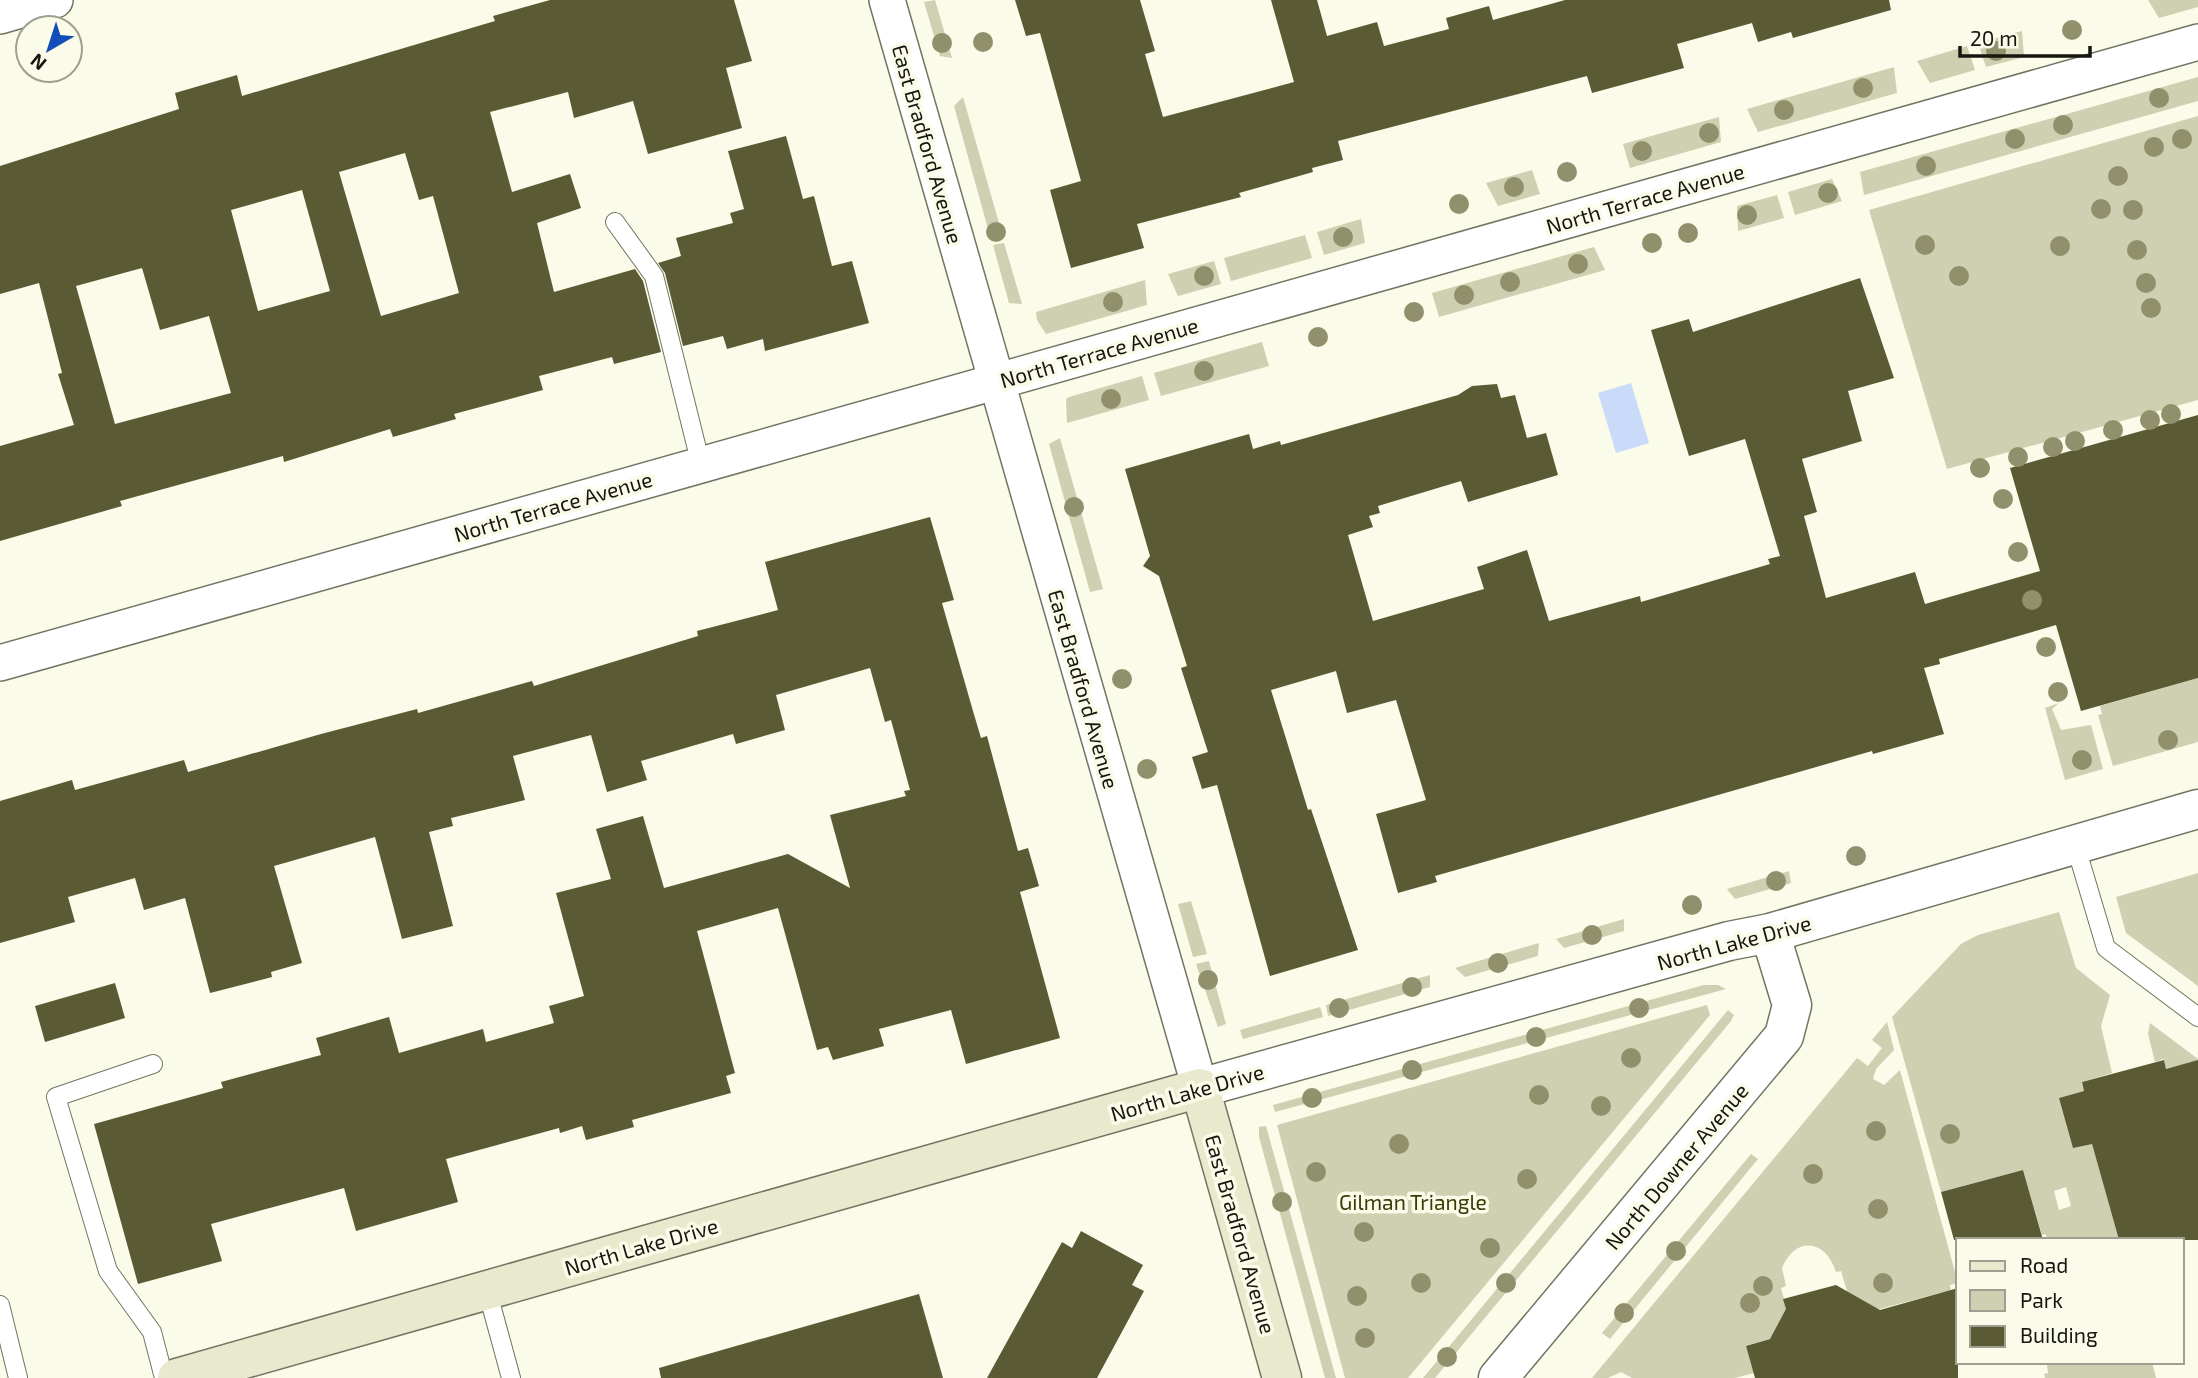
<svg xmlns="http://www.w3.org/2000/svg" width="2198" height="1378" font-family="'Exo 2',sans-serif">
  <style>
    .green { fill: #ced0b1; fill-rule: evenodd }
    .water { fill: #cadbfa }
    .building { fill: #5a5b34; fill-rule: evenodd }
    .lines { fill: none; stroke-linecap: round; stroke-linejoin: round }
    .service-casing { stroke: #737463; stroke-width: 20 }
    .minor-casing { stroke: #737463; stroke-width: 38 }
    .tertiary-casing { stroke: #737463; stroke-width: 41 }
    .secondary-casing { stroke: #737463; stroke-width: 41 }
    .service { stroke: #fff; stroke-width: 18 }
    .minor { stroke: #fff; stroke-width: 35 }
    .tertiary { stroke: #fff; stroke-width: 38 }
    .secondary { stroke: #e9eacd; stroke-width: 38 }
    .tree { fill: #90916c }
    .labels { text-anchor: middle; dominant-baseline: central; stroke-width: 7; stroke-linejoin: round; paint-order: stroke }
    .street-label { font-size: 21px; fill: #16160f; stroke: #fafbe8 }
    .park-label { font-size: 21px; fill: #3a3b06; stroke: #fafbe8 }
  </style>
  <rect width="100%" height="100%" fill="#fafbe8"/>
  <!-- green -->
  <path class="green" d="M935,0L952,58L940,56L924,2Z
    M2148,0H2198V7L2159,18Z
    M2022,31L2024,57L1986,67L1978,43Z
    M1967,46L1975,70L1930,83L1917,61Z
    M1894,67L1897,93L1758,132L1747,109Z
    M2198,77V101L1864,195L1860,172Z
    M963,97L1003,237L991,240L954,106Z
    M2198,116V400L1947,469L1869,210Z
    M1719,117L1721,142L1630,168L1623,144Z
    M1532,170L1540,194L1498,206L1486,183Z
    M1832,179L1842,201L1795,215L1788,192Z
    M1777,195L1784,218L1738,231L1737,206Z
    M1361,219L1365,243L1324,255L1317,232Z
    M1305,235L1312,258L1231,281L1224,258Z
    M1004,243L1022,304L1009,303L993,245Z
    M1594,247L1605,270L1439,317L1432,293Z
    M1214,261L1221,284L1178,296L1168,274Z
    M1145,280L1147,305L1046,334L1037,320L1036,312Z
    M1262,342L1269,366L1161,396L1154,373Z
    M1142,376L1149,400L1067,423L1066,399L1069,397Z
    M1060,438L1103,589L1090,592L1049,444Z
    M2198,678V742L2113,766L2098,715L2102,714L2100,706Z
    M2059,703L2052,709L2061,730L2091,725L2103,769L2065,780L2045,708Z
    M1789,871L1791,883L1735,899L1727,889Z
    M2198,873V986L2126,933L2116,897Z
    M1191,901L1207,954L1193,957L1178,904Z
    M2059,912L2076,968L2110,995L2101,1026L2112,1073L2082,1082L2084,1091L2059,1098L2092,1144L2119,1240H2047L2046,1234L2042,1235L2023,1170L1941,1192L1892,1017L1961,944L1978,935ZM2066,1187L2071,1206L2059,1210L2054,1191Z
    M1624,919V931L1564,948L1556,939Z
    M1539,943L1538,956L1465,977L1455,968Z
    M1209,961L1226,1024L1218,1027L1196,964Z
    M1430,975V987L1328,1016L1326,1005Z
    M1704,985H1718L1726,989L1275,1112L1273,1105Z
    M1707,1005L1710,1015L1408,1378H1345L1277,1125Z
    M1320,1007L1323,1017L1243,1039L1240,1030Z
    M1728,1010L1734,1015L1731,1021L1435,1378H1423Z
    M1887,1022L1894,1050L1876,1069L1873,1079L1884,1085L1900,1070L1958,1283L1950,1285L1951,1290L1876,1310L1863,1300L1851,1304L1841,1271L1836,1272C1826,1240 1796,1235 1782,1268L1786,1286L1781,1288L1790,1321L1772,1338L1746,1346L1754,1373L1735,1378H1632L1621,1372L1608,1378H1592L1857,1058L1868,1066L1882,1048L1872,1040Z
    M2150,1023L2198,1059V1063L2197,1061L2166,1069L2164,1059L2155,1062L2148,1034Z
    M1266,1126L1336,1378H1325L1259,1137V1127Z
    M1751,1154L1758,1159L1610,1339L1602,1333Z
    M2059,1362H2152L2156,1378H2045L2044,1374L2048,1373L2047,1365Z"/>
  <!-- water -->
  <path class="water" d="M1631,383L1649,443L1616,453L1598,393Z"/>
  <!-- building -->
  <path class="building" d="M550,0H734L752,61L726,68L742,128L648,154L633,101L574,118L568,92L490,112L512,192L570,174L581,208L537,223L554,292L635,269L643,281L661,352L614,364L612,357L539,376L543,390L454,414L456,419L393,437L390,429L284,462L283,456L120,501L122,506L0,541V446L74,425L58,374L62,373L39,283L0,294V166L179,109L175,93L237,75L242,96L495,21L493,16ZM405,153L419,200L433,196L459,293L381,316L339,172ZM302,190L330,291L258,311L231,210ZM142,268L160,330L209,316L231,393L115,424L76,286Z
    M1015,0H1140L1155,51L1145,54L1163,117L1294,82L1271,0H1317L1327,36L1377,22L1384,46L1449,29L1446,18L1489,6L1493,20L1565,0H1889L1891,10L1793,38L1791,32L1758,42L1752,23L1677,44L1684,68L1592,93L1587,76L1338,141L1343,160L1312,168L1313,172L1239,193L1241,197L1137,224L1144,248L1071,268L1050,190L1081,181L1040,33L1026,36Z
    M786,136L803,199L814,196L832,266L852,261L869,323L765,351L763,339L727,349L723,336L683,346L665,273L658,263L681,256L676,238L733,223L730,213L744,209L728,151Z
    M1860,278L1894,378L1848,391L1862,441L1802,459L1817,512L1804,516L1826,598L1915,572L1925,604L2040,571L2010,468L2198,415V678L2081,711L2056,625L1939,659L1940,664L1924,668L1944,734L1873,754L1872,751L1435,876L1437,882L1398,893L1376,814L1426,800L1396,700L1347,713L1336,671L1271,690L1308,810L1311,809L1358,950L1270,976L1217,785L1202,789L1192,757L1208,752L1181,668L1187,666L1159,576L1143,566L1150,556L1125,469L1249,434L1253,449L1280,441L1281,445L1458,395L1472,386L1497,384L1501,398L1515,395L1527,438L1546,433L1558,475L1468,502L1461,481L1378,506L1380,513L1369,516L1373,527L1348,535L1373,621L1484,589L1477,567L1527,550L1549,621L1640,596L1641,602L1770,564L1768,559L1780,556L1745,439L1689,456L1651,330L1689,319L1693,332Z
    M930,517L954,600L942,603L973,711L981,738L987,736L1018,851L1028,848L1039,886L1020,892L1060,1038L966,1064L951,1010L879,1029L884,1046L833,1060L828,1047L817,1050L778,908L697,931L735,1073L726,1076L731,1093L632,1120L634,1127L586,1140L582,1126L560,1133L559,1128L446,1159L458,1202L356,1231L344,1188L211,1224L222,1261L138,1284L94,1124L223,1088L221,1082L321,1055L316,1038L389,1017L399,1053L483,1029L486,1042L554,1023L549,1006L584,996L556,893L611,879L596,829L643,816L664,888L788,854L850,888L830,815L906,796L904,791L910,790L891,720L885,722L870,668L776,695L785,730L736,744L733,734L641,761L647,780L607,792L591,735L513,756L525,800L451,818L453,826L429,832L453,926L402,939L375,837L274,866L302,963L271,972L272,977L210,993L185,898L144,910L135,878L68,897L75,922L0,943V801L72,780L75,790L184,760L188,772L321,734L417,709L418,713L532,681L534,686L698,636L697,631L778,610L765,562Z
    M115,983L125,1018L45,1042L35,1006Z
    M2164,1060L2166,1069L2198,1060V1240H2119L2092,1144L2073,1148L2059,1098L2084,1091L2082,1082Z
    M2023,1170L2043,1240H1954L1941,1192Z
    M1081,1231L1143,1265L1132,1285L1144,1291L1097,1378H987L1062,1242L1072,1248Z
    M1836,1285L1880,1310L1958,1288V1378H1755L1746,1346L1770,1339L1786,1309L1783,1299Z
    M919,1294L943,1378H661L659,1368Z"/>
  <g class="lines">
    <defs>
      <path id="service" d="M615,222L654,276L701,465
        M2075,844L2106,948L2198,1017
        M153,1064L56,1097L108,1271L152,1332L164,1378
        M487,1290L511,1378
        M0,1305L18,1378"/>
      <path id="minor" d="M887,0L1200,1088
        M0,16L55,0
        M0,663L2198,42"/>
      <path id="tertiary" d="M1200,1088L1729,941L1770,933L2198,809
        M1498,1378L1784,1036L1792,1005L1770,933"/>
      <path id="secondary" d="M177,1378L1200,1088L1282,1378"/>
    </defs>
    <!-- service casing -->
    <use href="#service" class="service-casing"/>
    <!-- minor casing -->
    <use href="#minor" class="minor-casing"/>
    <!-- tertiary casing -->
    <use href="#tertiary" class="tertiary-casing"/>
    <!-- secondary casing -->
    <use href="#secondary" class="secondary-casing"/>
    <!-- service -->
    <use href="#service" class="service"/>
    <!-- minor -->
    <use href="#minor" class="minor"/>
    <!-- tertiary -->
    <use href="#tertiary" class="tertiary"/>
    <!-- secondary -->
    <use href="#secondary" class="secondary"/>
  </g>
  <!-- trees -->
  <g class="tree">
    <circle cx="2072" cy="30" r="10"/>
    <circle cx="983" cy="42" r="10"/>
    <circle cx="942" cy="43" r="10"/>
    <circle cx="1996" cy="51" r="10"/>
    <circle cx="1863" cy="88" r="10"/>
    <circle cx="2159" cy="98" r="10"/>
    <circle cx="1784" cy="110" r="10"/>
    <circle cx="2063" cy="125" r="10"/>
    <circle cx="1709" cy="133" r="10"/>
    <circle cx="2015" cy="139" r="10"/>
    <circle cx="2182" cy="139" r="10"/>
    <circle cx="2154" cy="147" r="10"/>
    <circle cx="1642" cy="151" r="10"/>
    <circle cx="1926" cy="166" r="10"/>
    <circle cx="1567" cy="172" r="10"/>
    <circle cx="2118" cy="176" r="10"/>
    <circle cx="1514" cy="187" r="10"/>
    <circle cx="1828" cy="193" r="10"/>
    <circle cx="1459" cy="204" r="10"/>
    <circle cx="2101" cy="209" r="10"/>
    <circle cx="2133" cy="210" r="10"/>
    <circle cx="1747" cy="215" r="10"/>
    <circle cx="996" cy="232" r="10"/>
    <circle cx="1688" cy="233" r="10"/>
    <circle cx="1343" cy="237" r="10"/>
    <circle cx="1652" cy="243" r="10"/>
    <circle cx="1925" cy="245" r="10"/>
    <circle cx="2060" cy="246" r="10"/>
    <circle cx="2137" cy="250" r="10"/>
    <circle cx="1578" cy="264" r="10"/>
    <circle cx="1204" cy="276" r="10"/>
    <circle cx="1959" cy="276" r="10"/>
    <circle cx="1510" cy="282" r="10"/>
    <circle cx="2146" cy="283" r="10"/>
    <circle cx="1464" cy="295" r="10"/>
    <circle cx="1113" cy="302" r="10"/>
    <circle cx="2151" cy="308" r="10"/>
    <circle cx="1414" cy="312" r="10"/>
    <circle cx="1318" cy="337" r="10"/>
    <circle cx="1204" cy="371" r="10"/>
    <circle cx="1111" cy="399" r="10"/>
    <circle cx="2171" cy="414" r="10"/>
    <circle cx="2150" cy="420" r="10"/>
    <circle cx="2113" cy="430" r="10"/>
    <circle cx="2075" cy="441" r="10"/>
    <circle cx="2053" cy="447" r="10"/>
    <circle cx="2018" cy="457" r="10"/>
    <circle cx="1980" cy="468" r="10"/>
    <circle cx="2003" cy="499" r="10"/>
    <circle cx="1074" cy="507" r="10"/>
    <circle cx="2018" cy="552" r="10"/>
    <circle cx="2032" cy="600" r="10"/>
    <circle cx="2046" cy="647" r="10"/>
    <circle cx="1122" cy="679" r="10"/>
    <circle cx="2058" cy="692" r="10"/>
    <circle cx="2168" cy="740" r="10"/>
    <circle cx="2082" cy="760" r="10"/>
    <circle cx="1147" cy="769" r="10"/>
    <circle cx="1856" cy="856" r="10"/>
    <circle cx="1776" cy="881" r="10"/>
    <circle cx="1692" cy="905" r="10"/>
    <circle cx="1592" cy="935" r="10"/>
    <circle cx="1498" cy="963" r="10"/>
    <circle cx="1208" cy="980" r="10"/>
    <circle cx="1412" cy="987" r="10"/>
    <circle cx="1339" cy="1008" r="10"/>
    <circle cx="1639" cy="1008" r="10"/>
    <circle cx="1536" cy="1037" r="10"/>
    <circle cx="1631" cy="1058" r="10"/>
    <circle cx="1412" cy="1070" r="10"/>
    <circle cx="1539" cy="1095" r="10"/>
    <circle cx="1312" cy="1098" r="10"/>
    <circle cx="1601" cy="1106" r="10"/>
    <circle cx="1876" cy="1131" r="10"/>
    <circle cx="1950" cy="1134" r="10"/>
    <circle cx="1399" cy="1144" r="10"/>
    <circle cx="1316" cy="1172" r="10"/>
    <circle cx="1813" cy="1174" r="10"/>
    <circle cx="1527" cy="1179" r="10"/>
    <circle cx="1282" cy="1202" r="10"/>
    <circle cx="1878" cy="1209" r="10"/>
    <circle cx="1364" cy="1232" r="10"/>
    <circle cx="1490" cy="1248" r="10"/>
    <circle cx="1676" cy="1251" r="10"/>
    <circle cx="1421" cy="1283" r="10"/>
    <circle cx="1506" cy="1283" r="10"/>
    <circle cx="1883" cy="1283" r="10"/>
    <circle cx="1763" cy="1286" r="10"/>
    <circle cx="1357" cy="1296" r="10"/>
    <circle cx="1750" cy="1303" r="10"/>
    <circle cx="1624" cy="1313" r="10"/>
    <circle cx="1365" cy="1338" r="10"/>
    <circle cx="1447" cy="1357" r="10"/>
  </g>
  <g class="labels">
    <!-- street labels -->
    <g class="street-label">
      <text transform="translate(928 144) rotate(74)">East Bradford Avenue</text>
      <text transform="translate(1645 198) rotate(-16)">North Terrace Avenue</text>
      <text transform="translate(1099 352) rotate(-16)">North Terrace Avenue</text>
      <text transform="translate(553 506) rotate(-16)">North Terrace Avenue</text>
      <text transform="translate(1084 689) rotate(74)">East Bradford Avenue</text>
      <text transform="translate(1734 942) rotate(-15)">North Lake Drive</text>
      <text transform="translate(1187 1092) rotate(-16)">North Lake Drive</text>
      <text transform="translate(1676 1166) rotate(-50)">North Downer Avenue</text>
      <text transform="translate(1241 1234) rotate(74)">East Bradford Avenue</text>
      <text transform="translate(641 1246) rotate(-16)">North Lake Drive</text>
    </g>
    <!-- park labels -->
    <g class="park-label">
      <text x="1413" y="1201">Gilman Triangle</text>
    </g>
  </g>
  <!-- legend -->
  <rect x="1956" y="1238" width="228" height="126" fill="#fafbe8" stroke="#9f9f91" stroke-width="2"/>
  <rect x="1970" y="1261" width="35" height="10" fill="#e9eacd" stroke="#9f9f91" stroke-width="2"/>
  <text x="2020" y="1273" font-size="21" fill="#16160f">Road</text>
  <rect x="1970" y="1290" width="35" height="21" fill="#ced0b1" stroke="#9f9f91" stroke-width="2"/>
  <text x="2020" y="1308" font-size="21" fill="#16160f">Park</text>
  <rect x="1970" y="1326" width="35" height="21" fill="#5a5b34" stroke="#9f9f91" stroke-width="2"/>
  <text x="2020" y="1343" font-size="21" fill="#16160f">Building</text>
  <!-- north arrow -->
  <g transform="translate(49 49) rotate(219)"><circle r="33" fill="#fafbe8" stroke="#9f9f91" stroke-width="2"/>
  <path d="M0-5L12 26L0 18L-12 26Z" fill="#134db8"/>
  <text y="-10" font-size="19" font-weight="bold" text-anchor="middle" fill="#16160f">N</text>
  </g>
  <!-- scale -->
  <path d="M1960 46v10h130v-10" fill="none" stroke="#16160f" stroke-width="3.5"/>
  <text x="1970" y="46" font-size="21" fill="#16160f" stroke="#fafbe8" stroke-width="5" paint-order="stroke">20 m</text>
</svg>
